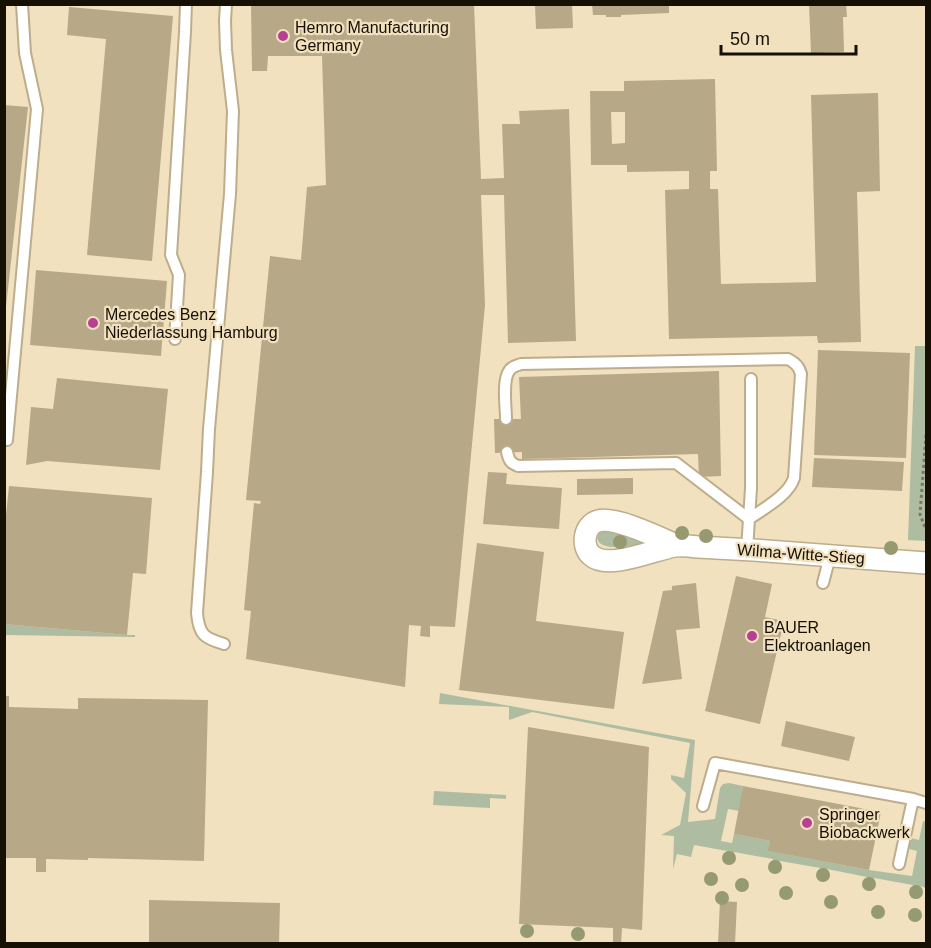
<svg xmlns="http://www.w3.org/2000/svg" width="931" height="948" font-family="Arial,sans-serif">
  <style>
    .green { fill: #aebda1 }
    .building { fill: #b7a887; fill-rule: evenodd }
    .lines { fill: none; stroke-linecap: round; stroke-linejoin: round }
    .service-casing { stroke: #bdad8c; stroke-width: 14 }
    .minor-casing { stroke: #bdad8c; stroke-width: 24 }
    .path { stroke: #7f745e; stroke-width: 3; stroke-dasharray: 3 3; stroke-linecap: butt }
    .service { stroke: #fff; stroke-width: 10 }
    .minor { stroke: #fff; stroke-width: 21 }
    .tree { fill: #959a70 }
    .poi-dot { fill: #b73f94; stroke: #f1e1be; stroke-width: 2 }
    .labels { text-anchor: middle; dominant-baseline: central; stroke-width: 4.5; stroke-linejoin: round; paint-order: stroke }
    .poi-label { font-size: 16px; fill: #150f04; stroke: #f1e1be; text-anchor: start }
    .street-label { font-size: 16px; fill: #150f04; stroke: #f1e1be }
  </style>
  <rect width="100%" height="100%" fill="#f1e1be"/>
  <!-- green -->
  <path class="green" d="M915,346H926V541L908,540Z
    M605,530L642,537L643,543C636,547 611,549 603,545C599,543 599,542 597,538L600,531Z
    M5,624L127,635H135V637L5,635Z
    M440,693L695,740L688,822L715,819L720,788L723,784L729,783L743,786L739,811L728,809L721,841L732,843L734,834L770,841L769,851L869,870L912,876L917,851L909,849L911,838L919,840L923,821L926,822V888L920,886L918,899L911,898L913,885L874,878L872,891L865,889L867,877L827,869L824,882L819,881L820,868L780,861L777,873L771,872L773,859L734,852L731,864L725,863L727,851L694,845L691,857L677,854L673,869L674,836L661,835L680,825L686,793L671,779V775L684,778L690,743L532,712L509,720V707L439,704Z
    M434,791L506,795V799L490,798V808L433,805Z"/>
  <!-- building -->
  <path class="building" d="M251,4H474L481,179L504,178L502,124H520L519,111L569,109L576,341L508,343L504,195H481L485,305L455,627L430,626V637L420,636L421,626L409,625L405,687L246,659L251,611L244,610L254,503L260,504L261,501L246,500L270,256L301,260L307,187L326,185L322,56H268L267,71H252Z
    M535,4H572L573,28L536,29Z
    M592,4H669V13L621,15V17H606V15H593Z
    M809,4H846L847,17H843L844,52L811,53Z
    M69,7L173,16L152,261L87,255L106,39L67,35Z
    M715,79L717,171H710V189H718L721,284L816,282L811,95L878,93L880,191L857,192L861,342L818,343L817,336L669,339L665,190L689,189V171L627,172V165H591L590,91H624V81ZM611,112H625V143L612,144Z
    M4,105L28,107L6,307H4Z
    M36,270L167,281L161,356L30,345Z
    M818,350L910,353L906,458L814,455Z
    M719,371L721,476L699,477L698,454L522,459V452L495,453L494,419H521L519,377Z
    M57,378L168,389L160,470L47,461L26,465L31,407L53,409Z
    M814,458L904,462L902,491L812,487Z
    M488,472L507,473L506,484L562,488L559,529L483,524Z
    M633,478V494L577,495V479Z
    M9,486L152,498L146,574L133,573L127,635L4,624V534Z
    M477,543L544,552L536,621L624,632L614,709L459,690Z
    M736,576L772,584L765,617L784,621L760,724L705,711Z
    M696,583L700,628L676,630L682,679L642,684L663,591L672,590V586Z
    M4,696H9V707L78,709V698L208,700L204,861L88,858V860L46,859V872H36V858H4Z
    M786,721L855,737L849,761L781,746Z
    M528,727L649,747L642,930L622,928L621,944H613V928L519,924Z
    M743,786L881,812L869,870L768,851L770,841L734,834Z
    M149,900L280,903L279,944H149Z
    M720,901L737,902L735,944H718Z"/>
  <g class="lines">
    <defs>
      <path id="service" d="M175,339L179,275L171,255L185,32L186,4
        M506,419C506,407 502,381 509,371C512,366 516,366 521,364L788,359C795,363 799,366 801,374L794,478C789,495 763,509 749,519L676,463L518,466C510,463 509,460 507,452
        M4,440H7L37,109L25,53L22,4
        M747,550L751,488V379
        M823,583L830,556
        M224,644C204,638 199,635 197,613L207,472L209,429L230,194L233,111L226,50L225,21L226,4
        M703,806L715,763L913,799L926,803
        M899,864L913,799"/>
      <path id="minor" d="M676,545C660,538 615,516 598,521C584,525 581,546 591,555C608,571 655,549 675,546C682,545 690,546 698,547C716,548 734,549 753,550C811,554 869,559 926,563"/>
    </defs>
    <!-- service casing -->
    <use href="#service" class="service-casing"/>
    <!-- minor casing -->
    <use href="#minor" class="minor-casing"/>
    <!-- path -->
    <path class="path" d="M926,435L920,514L924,525L926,528"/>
    <!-- service -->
    <use href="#service" class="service"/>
    <!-- minor -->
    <use href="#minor" class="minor"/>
  </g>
  <!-- trees -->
  <g class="tree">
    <circle cx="682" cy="533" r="7"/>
    <circle cx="706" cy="536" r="7"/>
    <circle cx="620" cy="542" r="7"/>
    <circle cx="891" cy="548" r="7"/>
    <circle cx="729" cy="858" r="7"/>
    <circle cx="775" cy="867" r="7"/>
    <circle cx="823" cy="875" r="7"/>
    <circle cx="711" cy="879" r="7"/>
    <circle cx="869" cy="884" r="7"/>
    <circle cx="742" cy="885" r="7"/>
    <circle cx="916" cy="892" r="7"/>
    <circle cx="786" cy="893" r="7"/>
    <circle cx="722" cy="898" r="7"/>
    <circle cx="831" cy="902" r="7"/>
    <circle cx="878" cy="912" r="7"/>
    <circle cx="915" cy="915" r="7"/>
    <circle cx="527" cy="931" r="7"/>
    <circle cx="578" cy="934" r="7"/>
  </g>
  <!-- markers -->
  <g class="poi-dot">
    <circle cx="283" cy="36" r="6"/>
    <circle cx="93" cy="323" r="6"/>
    <circle cx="752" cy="636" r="6"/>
    <circle cx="807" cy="823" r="6"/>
  </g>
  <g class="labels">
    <!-- poi labels -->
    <g class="poi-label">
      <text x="295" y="27">Hemro Manufacturing<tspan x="295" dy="18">Germany</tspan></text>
      <text x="105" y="314">Mercedes Benz<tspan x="105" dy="18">Niederlassung Hamburg</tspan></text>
      <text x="764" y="627">BAUER<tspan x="764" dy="18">Elektroanlagen</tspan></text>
      <text x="819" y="814">Springer<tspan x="819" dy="18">Biobackwerk</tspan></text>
    </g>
    <!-- street labels -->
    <g class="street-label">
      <text transform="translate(801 554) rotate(4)">Wilma-Witte-Stieg</text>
    </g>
  </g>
  <!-- border -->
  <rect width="931" height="948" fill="none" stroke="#150f04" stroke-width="12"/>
  <!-- scale -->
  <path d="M721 45v9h135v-9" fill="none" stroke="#150f04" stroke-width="3"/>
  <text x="730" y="45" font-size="18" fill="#150f04" stroke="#f1e1be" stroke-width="4.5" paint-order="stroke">50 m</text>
</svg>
